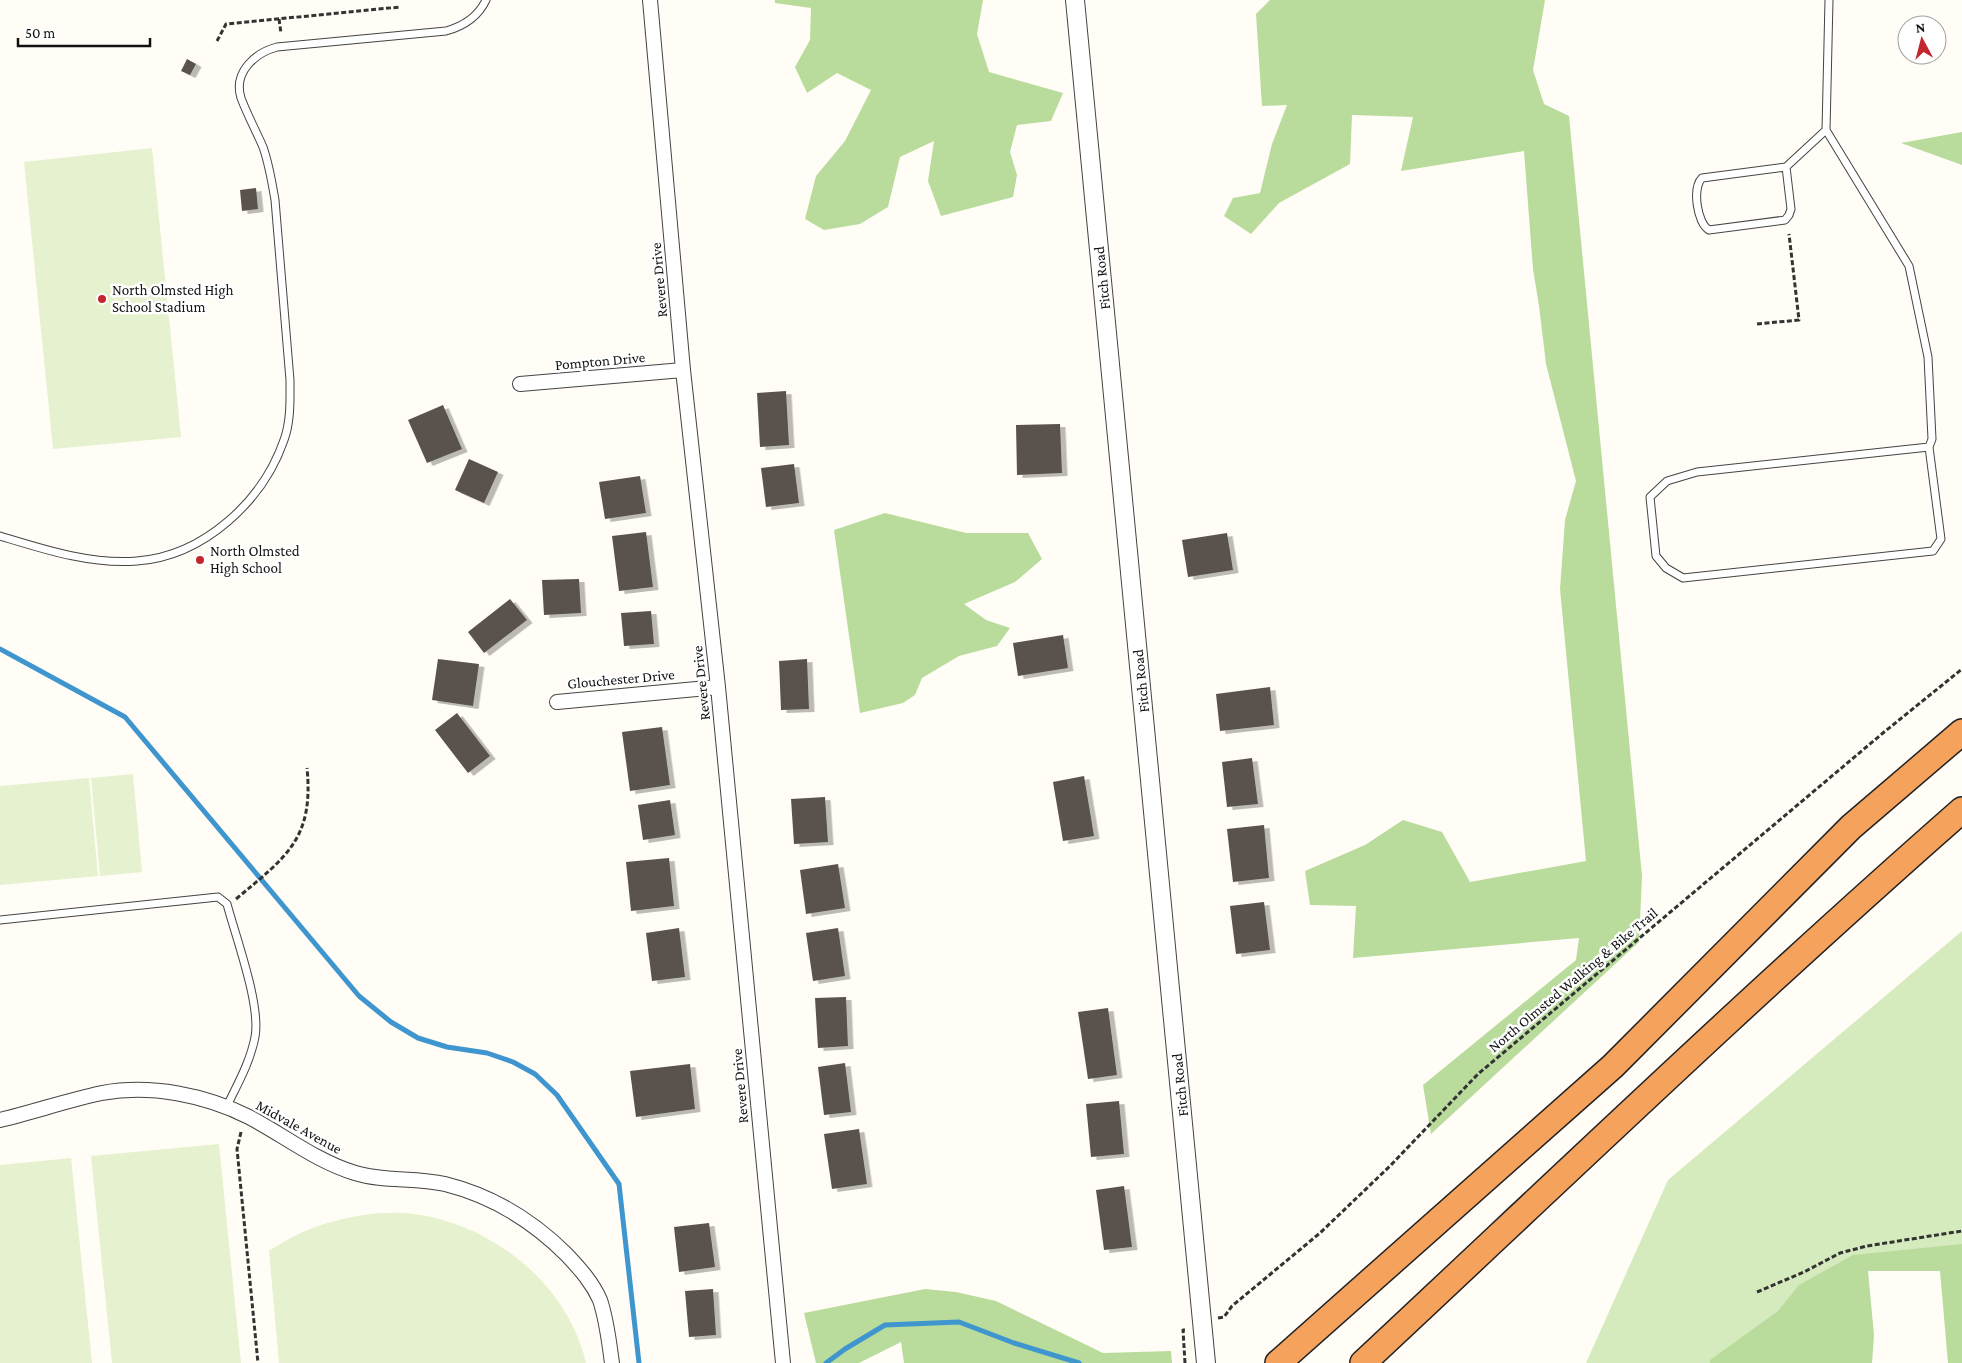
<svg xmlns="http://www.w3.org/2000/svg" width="1962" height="1363" font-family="'Crimson Pro',serif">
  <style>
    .green { fill: #d5ebbd }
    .forest { fill: #b9dc9c }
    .pitch { fill: #e6f2cf }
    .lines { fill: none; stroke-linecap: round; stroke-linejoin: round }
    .stream { stroke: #3f96cf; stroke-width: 5 }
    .building { fill: #5a524d; filter: url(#shadow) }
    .service-casing { stroke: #444; stroke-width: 9 }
    .minor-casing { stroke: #444; stroke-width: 16 }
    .tertiary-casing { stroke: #444; stroke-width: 20 }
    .motorway-casing { stroke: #222; stroke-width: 28 }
    .path { stroke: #333; stroke-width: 3; stroke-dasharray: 5 2.5; stroke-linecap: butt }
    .service { stroke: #fff; stroke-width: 7 }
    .minor { stroke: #fff; stroke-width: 14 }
    .tertiary { stroke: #fff; stroke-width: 18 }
    .motorway { stroke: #f5a25d; stroke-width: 25 }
    .poi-dot { fill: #c4262e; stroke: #fff; stroke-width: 2 }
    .labels { text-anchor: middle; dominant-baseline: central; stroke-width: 5; stroke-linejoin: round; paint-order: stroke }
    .street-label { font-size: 15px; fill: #111; stroke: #fff }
    .poi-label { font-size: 15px; fill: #111; stroke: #fff; text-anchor: start }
  </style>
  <defs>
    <filter id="shadow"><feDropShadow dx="5.5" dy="3" stdDeviation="0" flood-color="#0004"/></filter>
  </defs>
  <rect width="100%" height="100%" fill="#fffdf5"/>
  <!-- green -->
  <path class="green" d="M1962,931V1255L1864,1264L1726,1363H1586L1668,1180Z"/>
  <!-- forest -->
  <path class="forest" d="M775,0H983L977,34L989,72L1063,93L1051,121L1017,125L1010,152L1017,175L1013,197L941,216L928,181L934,141L900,157L888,207L860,224L824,230L805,219L816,176L845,141L871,90L837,73L807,93L795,67L810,40L811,8L775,3Z
    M1270,0H1545L1533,70L1544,104L1569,116L1642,876L1639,942L1431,1134L1423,1085L1576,960L1579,938L1353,958L1356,906L1310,905L1305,871L1365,845L1403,820L1442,832L1470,882L1586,861L1560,589L1565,520L1576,481L1546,364L1539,306L1533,269L1524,151L1401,171L1413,117L1352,115L1350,164L1279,203L1251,234L1224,216L1233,198L1260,193L1272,144L1287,105L1262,106L1256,14Z
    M1962,132V165L1901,143Z
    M885,513L966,533H1028L1042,559L1015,582L964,604L986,620L1010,628L997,646L959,656L922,678L915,695L903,703L860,713L834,530Z
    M1962,1244V1363H1948L1940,1271H1868L1874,1335L1872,1363H1710V1360L1778,1311L1799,1285L1853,1255Z
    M925,1289L956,1292L996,1301L1103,1353L1171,1351L1172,1363H904L901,1342L859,1363H816L804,1313Z"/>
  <!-- pitch -->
  <path class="pitch" d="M152,148L181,437L53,449L24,162Z
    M133,774L142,872L100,876L91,778Z
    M89,778L98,876L0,885V786Z
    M219,1144L241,1363H112L91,1156Z
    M71,1158L92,1363H0V1165Z
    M379,1213C390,1213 402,1212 414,1214C492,1224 568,1284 586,1363H279L269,1251C305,1227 336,1218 379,1213Z"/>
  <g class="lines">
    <!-- stream -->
    <path class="stream" d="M0,649L125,717L359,996L391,1022L418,1038L447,1047L487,1053L513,1062L535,1074L557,1095L619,1184L639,1363
      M826,1363L845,1349L885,1325L959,1322L1014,1343L1079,1363"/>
  </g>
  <!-- building -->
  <path class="building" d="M187,59L196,64L190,75L181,71Z
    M256,188L258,209L242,211L240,190Z
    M786,391L789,445L760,447L757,393Z
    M443,405L462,449L427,463L408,420Z
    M1060,424L1062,473L1017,475L1016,425Z
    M469,459L498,472L484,503L455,490Z
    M794,464L799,503L766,507L761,468Z
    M640,476L646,513L605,519L599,482Z
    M646,532L653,587L619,591L612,536Z
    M1227,533L1233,570L1188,577L1182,540Z
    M579,579L581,613L544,615L542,580Z
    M510,599L527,620L484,653L468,632Z
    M651,611L654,644L624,646L621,613Z
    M1063,635L1068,668L1018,676L1013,643Z
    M438,659L479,664L473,706L432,700Z
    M807,659L809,709L781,710L779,661Z
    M1270,687L1274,725L1220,731L1216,694Z
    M457,713L490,756L468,773L435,730Z
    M662,727L670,785L630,791L622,732Z
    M1252,758L1258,804L1227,807L1222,762Z
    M1084,776L1094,836L1063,841L1053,782Z
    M825,797L828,842L794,844L791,799Z
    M670,800L675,835L643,840L638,805Z
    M1264,825L1269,878L1233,882L1227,829Z
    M669,858L674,906L631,911L626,862Z
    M838,864L845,908L806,914L800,870Z
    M1264,902L1270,950L1236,954L1230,906Z
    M679,928L685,977L652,981L646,933Z
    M838,928L845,976L813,981L806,933Z
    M846,997L848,1046L818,1048L815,998Z
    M1108,1008L1117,1075L1088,1079L1078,1012Z
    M845,1063L851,1112L824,1115L818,1067Z
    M690,1064L695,1109L636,1117L630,1071Z
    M1119,1101L1124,1154L1091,1157L1086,1104Z
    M859,1129L867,1184L832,1189L824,1134Z
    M1124,1186L1132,1247L1104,1250L1096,1190Z
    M709,1223L715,1267L679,1272L674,1227Z
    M713,1289L716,1335L689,1337L685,1291Z"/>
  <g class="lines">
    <defs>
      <path id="service" d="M1829,0L1826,130L1909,266L1928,357L1932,439L1929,447L1697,472L1667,481L1650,497L1656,556L1666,568L1683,578L1933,551L1941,539L1929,447
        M1786,167L1791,209L1789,215L1785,220L1709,230C1697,223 1692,188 1702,178L1786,167L1826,130
        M0,536C43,549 91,565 137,561C204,556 263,501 284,440C291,421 290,399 290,380L275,200C272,182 269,164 263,147C256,131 247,114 241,98C233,72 255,53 277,47L446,31C464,26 478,17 486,0
        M0,920L218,897L227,904C236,938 261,1005 255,1037C250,1063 237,1085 226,1108"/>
      <path id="minor" d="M650,0L683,370L718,687L783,1363
        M520,384L683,370
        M557,702L718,687
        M0,1120C34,1112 68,1100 102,1093C151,1084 205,1095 249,1117C285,1136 316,1161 355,1173C384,1182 415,1177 445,1184C493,1196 532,1220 567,1255C580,1269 592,1282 600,1300C607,1321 609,1342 612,1363"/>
      <path id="tertiary" d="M1075,0L1206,1363"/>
      <path id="motorway" d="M1278,1363L1613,1066L1851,827L1962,732
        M1363,1363C1561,1178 1758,989 1962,810"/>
    </defs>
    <!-- service casing -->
    <use href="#service" class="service-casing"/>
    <!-- minor casing -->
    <use href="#minor" class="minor-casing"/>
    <!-- tertiary casing -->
    <use href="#tertiary" class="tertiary-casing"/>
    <!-- motorway casing -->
    <use href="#motorway" class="motorway-casing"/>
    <!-- path -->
    <path class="path" d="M279,19L281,33
      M217,41L226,24L400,7
      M1757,324L1799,320L1789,234
      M236,899C286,857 314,839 307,768
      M241,1132L237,1149L258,1363
      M1757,1292L1804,1272L1840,1253L1867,1246L1962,1231
      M1218,1318L1224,1317L1232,1306L1320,1233L1390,1166L1478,1074L1883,733L1962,669
      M1185,1363L1183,1330H1187"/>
    <!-- service -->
    <use href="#service" class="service"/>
    <!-- minor -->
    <use href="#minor" class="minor"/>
    <!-- tertiary -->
    <use href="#tertiary" class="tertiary"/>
    <!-- motorway -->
    <use href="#motorway" class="motorway"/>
  </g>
  <!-- markers -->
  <g class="poi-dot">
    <circle cx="102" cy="299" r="5"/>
    <circle cx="200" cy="560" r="5"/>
  </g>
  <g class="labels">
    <!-- street labels -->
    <g class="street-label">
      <text transform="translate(1102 278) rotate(-96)">Fitch Road</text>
      <text transform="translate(659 280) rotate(-95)">Revere Drive</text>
      <text transform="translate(600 361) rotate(-5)">Pompton Drive</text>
      <text transform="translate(621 679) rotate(-5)">Glouchester Drive</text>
      <text transform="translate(1141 681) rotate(-96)">Fitch Road</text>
      <text transform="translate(701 683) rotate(-96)">Revere Drive</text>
      <text transform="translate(1573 980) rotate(-40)">North Olmsted Walking &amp; Bike Trail</text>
      <text transform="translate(1180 1085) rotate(-96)">Fitch Road</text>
      <text transform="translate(740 1086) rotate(-95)">Revere Drive</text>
      <text transform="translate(299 1127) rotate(29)">Midvale Avenue</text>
    </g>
    <!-- poi labels -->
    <g class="poi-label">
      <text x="112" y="290">North Olmsted High<tspan x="112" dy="17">School Stadium</tspan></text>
      <text x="210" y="551">North Olmsted<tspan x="210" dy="17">High School</tspan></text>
    </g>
  </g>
  <!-- north arrow -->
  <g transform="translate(1922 40) rotate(353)"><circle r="24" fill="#ffffff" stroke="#a0a0a0"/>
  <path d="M0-4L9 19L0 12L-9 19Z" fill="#c4262e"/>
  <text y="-8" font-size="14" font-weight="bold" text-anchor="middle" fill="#111111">N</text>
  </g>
  <!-- scale -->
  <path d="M18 38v8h132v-8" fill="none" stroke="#111111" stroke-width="2.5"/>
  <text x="25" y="38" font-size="15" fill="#111111" stroke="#ffffff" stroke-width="4" paint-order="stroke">50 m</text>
</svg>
